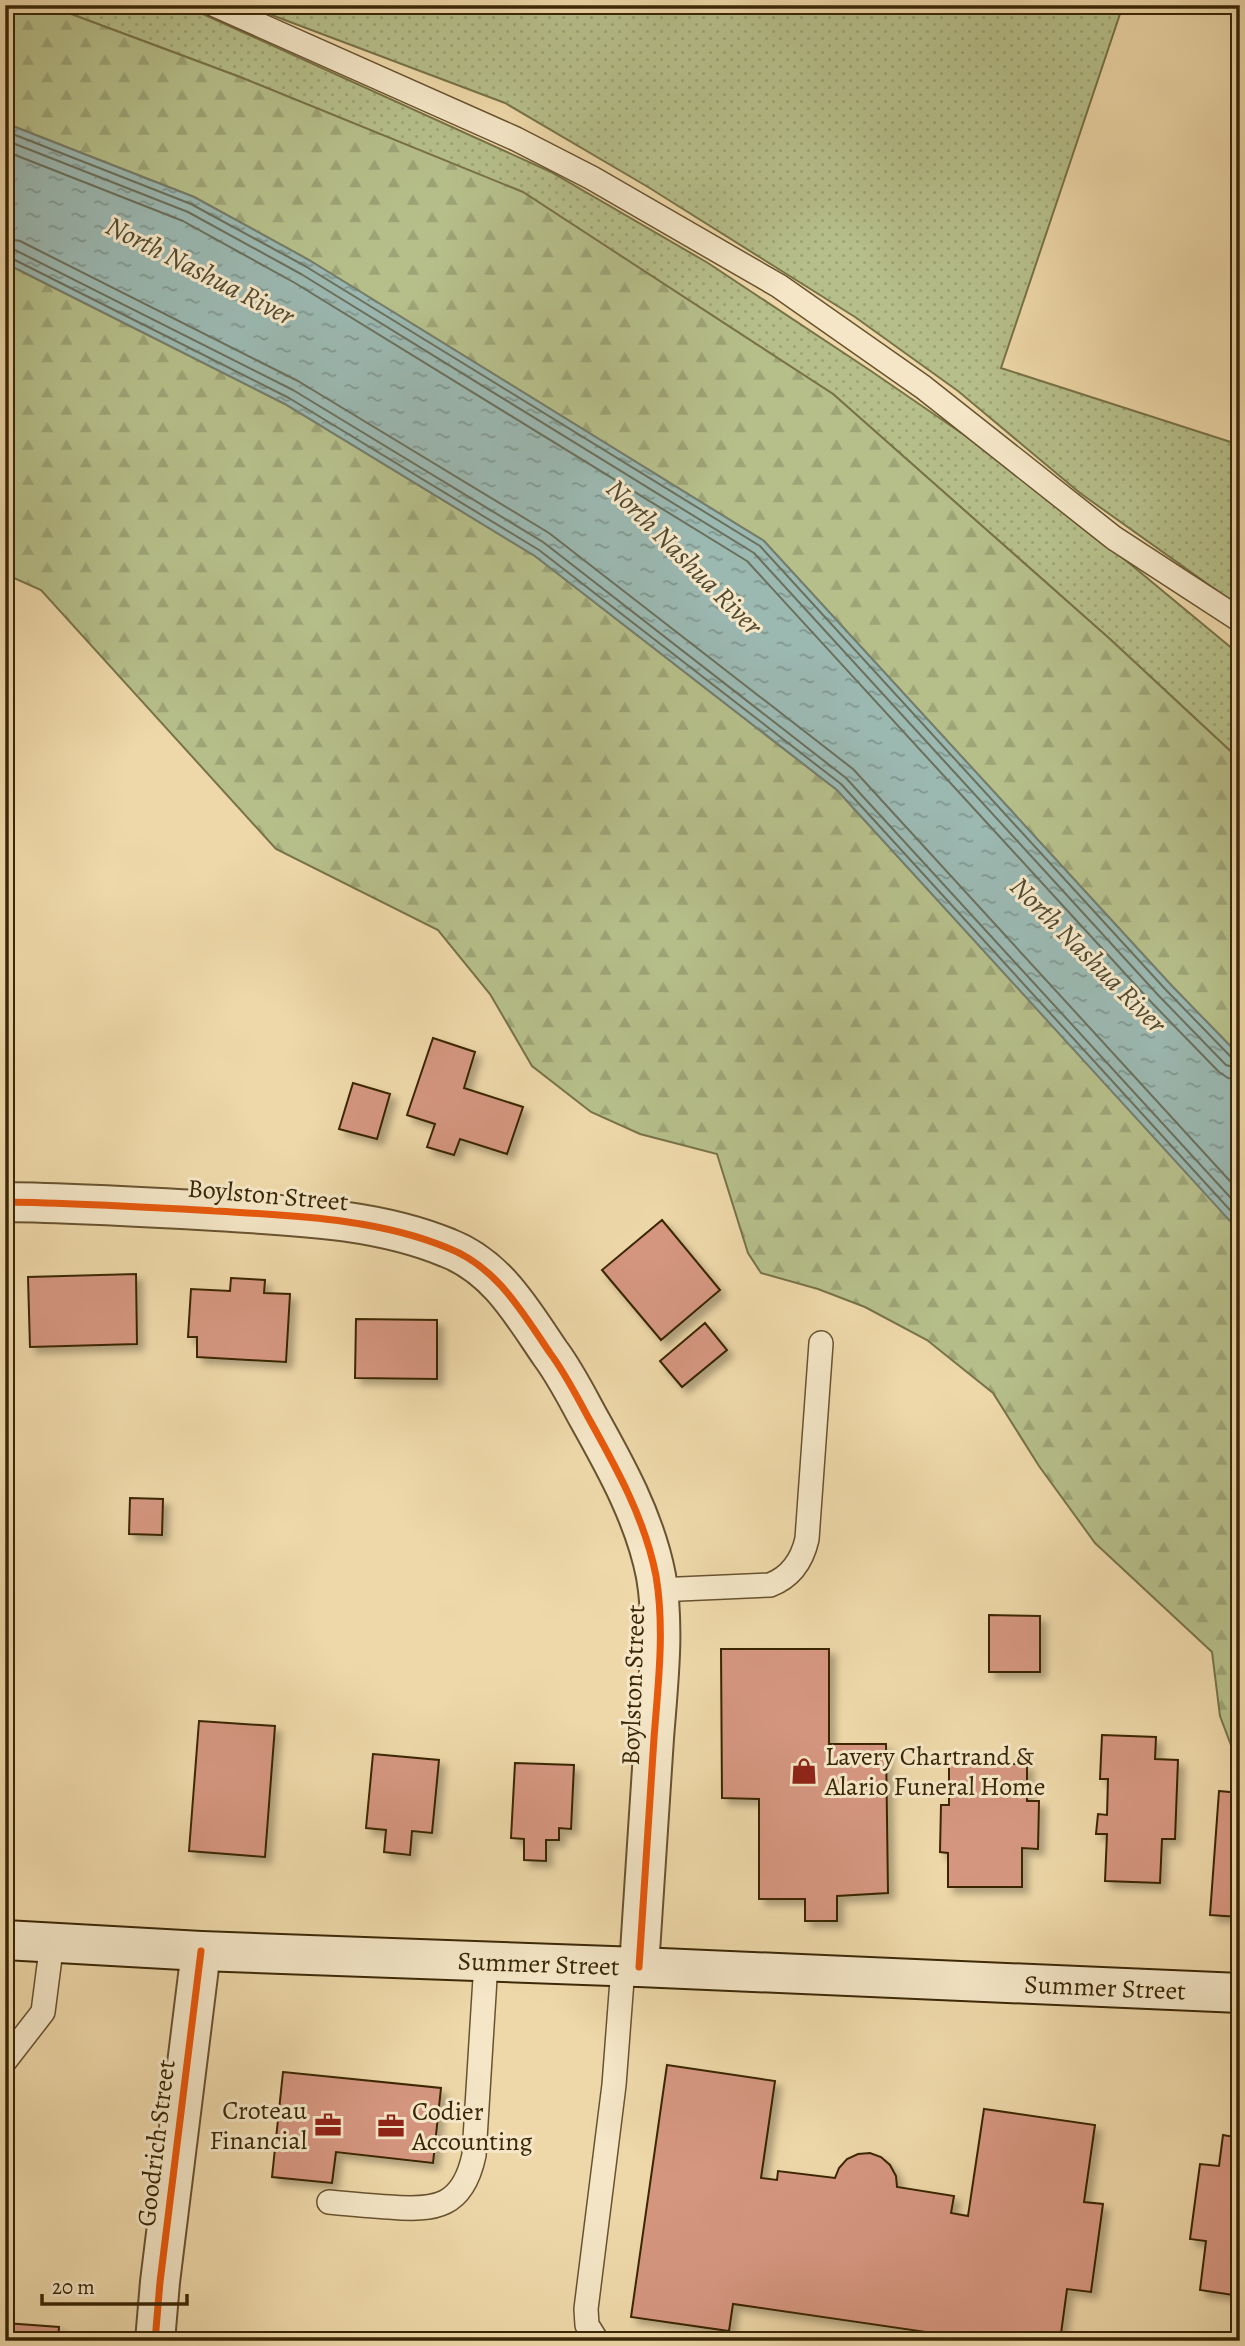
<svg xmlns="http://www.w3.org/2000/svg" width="1245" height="2346" font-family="Alegreya,serif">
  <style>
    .grass { fill: url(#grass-dots); stroke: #787348; stroke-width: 2 }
    .forest { fill: url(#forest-firs); stroke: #787348; stroke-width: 2 }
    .water { fill: url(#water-ripples); stroke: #757e6d; stroke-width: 2 }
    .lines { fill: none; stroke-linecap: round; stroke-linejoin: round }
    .shore { stroke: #6b705c; stroke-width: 2 }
    .building { fill: #d59680; stroke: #3b2706; stroke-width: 2; filter: url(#shadow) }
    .lane-casing { stroke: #68532f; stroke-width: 26 }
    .street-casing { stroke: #68532f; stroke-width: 42 }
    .secondary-casing { stroke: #3b2706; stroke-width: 42 }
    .lane { stroke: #f4e6c7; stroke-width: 23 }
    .street { stroke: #f4e6c7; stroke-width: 38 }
    .secondary { stroke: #f4e6c7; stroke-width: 38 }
    .cycleway-casing { stroke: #f4e6c7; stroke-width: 11 }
    .cycleway { stroke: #e8590c; stroke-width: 7 }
    .labels { text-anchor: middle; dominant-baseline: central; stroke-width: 6; stroke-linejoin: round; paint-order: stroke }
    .street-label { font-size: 26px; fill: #3b2706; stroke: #f4e6c7 }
    .poi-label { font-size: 26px; fill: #3b2706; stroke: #f4e6c7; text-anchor: start }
    .water-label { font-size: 28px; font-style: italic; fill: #534b31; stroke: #f4e6c7 }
  </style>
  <defs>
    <pattern id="grass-dots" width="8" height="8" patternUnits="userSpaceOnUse" patternTransform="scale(1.75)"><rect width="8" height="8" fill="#b6bf8a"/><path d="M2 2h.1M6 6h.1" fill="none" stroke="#9da476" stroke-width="1.8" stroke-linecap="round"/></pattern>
    <pattern id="forest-firs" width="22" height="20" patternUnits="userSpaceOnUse" patternTransform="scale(1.75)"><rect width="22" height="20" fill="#b6bf8a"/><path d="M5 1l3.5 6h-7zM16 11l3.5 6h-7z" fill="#9da476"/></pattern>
    <pattern id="water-ripples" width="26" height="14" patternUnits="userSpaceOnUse" patternTransform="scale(1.75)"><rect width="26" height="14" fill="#9bb8b1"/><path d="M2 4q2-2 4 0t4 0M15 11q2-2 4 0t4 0" fill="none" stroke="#80968e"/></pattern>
    <filter id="shadow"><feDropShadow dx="6" dy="6" stdDeviation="3.5" flood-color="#0004"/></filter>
  </defs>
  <rect width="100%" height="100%" fill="#eed8a9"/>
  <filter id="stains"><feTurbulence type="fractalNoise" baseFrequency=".00286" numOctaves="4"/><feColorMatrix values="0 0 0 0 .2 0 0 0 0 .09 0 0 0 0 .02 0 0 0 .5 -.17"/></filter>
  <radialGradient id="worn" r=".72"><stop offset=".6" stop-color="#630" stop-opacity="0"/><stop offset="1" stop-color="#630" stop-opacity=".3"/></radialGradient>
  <!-- grass -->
  <path class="grass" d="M47,5H183L551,172L708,263L871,371L1024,476L1240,655V760L1111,640L833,394L514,189L240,77Z
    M245,5H1123L1001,368L1240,445V607L1080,493L958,391L855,317L648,187L505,103Z"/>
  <!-- forest -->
  <path class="forest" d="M5,5H47L240,77L523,192L833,394L1111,640L1240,760V1056L1171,985L764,541L309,260L194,197L5,123Z
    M5,263L285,404L535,556L837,790L1231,1221L1240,1232V1769L1220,1716L1212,1652L1095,1543L1039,1466L993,1393L927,1340L865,1307L818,1289L761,1273L748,1253L717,1154L640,1134L591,1112L532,1066L490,994L438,930L276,849L41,590L5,574Z"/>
  <!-- water -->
  <path class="water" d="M5,123L194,197L309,260L764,541L1171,985L1240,1056V1232L837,790L535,556L285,404L5,263Z"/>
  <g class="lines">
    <!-- shore -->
    <path class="shore" d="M5,131L191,204L305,266L760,546L1166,990L1232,1058L1240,1060
      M5,140L188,212L301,274L754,553L1159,996L1226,1065L1240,1069
      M5,151L183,221L295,283L747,561L1152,1003L1219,1072L1228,1078L1240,1080
      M5,238L20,241L298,381L549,533L853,769L1240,1192
      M5,248L15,250L293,390L543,542L846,778L1240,1208
      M5,257L11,258L289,398L539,550L841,784L1240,1221"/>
  </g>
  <!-- building -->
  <path class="building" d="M433,1038L475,1052L464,1088L523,1107L507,1154L460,1139L454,1155L427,1147L435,1124L407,1115Z
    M353,1083L390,1094L377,1139L339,1129Z
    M662,1220L720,1290L661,1340L602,1270Z
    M136,1274L137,1344L30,1347L28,1277Z
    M231,1278L265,1280L264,1293L290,1294L286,1362L197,1357V1337H188L191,1289L230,1291Z
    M356,1319L437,1320V1379L355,1378Z
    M705,1323L727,1350L682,1387L660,1361Z
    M130,1498L163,1499L162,1535L129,1534Z
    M989,1615L1040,1616V1672H989Z
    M721,1649H829V1744H886L888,1893L837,1896V1921H805V1899H759V1799L722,1798Z
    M199,1721L275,1726L265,1857L189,1851Z
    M1102,1735L1156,1737L1155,1759L1178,1760L1175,1839H1162L1160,1883L1105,1881L1107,1834H1096L1098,1814L1107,1815L1108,1779H1100Z
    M373,1754L439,1760L432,1833L412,1831L410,1855L384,1852L386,1830L366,1828Z
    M515,1763L574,1765L571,1829L559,1828V1840H546V1861L524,1860V1839L511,1838Z
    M949,1763L1027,1764V1801H1039L1038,1849L1022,1848V1887H948V1853L940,1852L941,1805H949Z
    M1219,1791L1240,1793V1917L1210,1915Z
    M667,2065L775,2081L761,2178L777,2180L778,2171L835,2178L839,2168L847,2159L858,2154L870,2153L881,2157L890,2165L896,2176L897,2187L954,2196L951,2213L968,2216L984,2109L1095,2125L1084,2202L1103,2204L1091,2292L1067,2289L1060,2341H939L940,2334L733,2304L729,2331L631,2317Z
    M283,2072L441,2088L433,2163L336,2152L332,2183L272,2177Z
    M1223,2135L1240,2138V2296L1200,2290L1206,2241L1190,2239L1200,2164L1219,2166Z
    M5,2323L59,2327L58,2341H5Z"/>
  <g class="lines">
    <defs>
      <path id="lane" d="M215,5L516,139L592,178L779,286L923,387L1114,538L1240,620
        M657,1590L770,1585C791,1577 802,1561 807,1539L821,1343
        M5,2061L43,2012L52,1942
        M329,2202C349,2204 369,2206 389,2207C436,2211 463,2207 474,2155L486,1962
        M597,2341L587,2325L586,2309L614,2085L623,1967"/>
      <path id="street" d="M5,1202C76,1203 146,1207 216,1211C294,1216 376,1218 448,1248C497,1267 522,1312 550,1353C565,1373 576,1395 588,1417C616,1467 645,1519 656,1576C665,1629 658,1685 654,1738C649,1814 644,1891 639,1967
        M155,2341L160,2282L201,1951"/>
      <g id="secondary">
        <path id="s1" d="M5,1940L201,1951L639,1967L1240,1993"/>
      </g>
    </defs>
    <!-- lane casing -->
    <use href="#lane" class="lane-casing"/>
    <!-- street casing -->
    <use href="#street" class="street-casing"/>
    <!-- secondary casing -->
    <use href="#secondary" class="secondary-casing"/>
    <!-- lane -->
    <use href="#lane" class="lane"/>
    <!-- street -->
    <use href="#street" class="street"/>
    <!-- secondary -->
    <use href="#secondary" class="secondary"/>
    <defs>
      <path id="cycleway" d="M5,1202C76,1203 146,1207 216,1211C294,1216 376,1218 448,1248C497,1267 522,1312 550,1353C565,1373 576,1395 588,1417C616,1467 645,1519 656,1576C665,1629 658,1685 654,1738C649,1814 644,1891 639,1967
        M155,2341L160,2282L201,1951"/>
    </defs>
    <!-- cycleway casing -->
    <use href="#cycleway" class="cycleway-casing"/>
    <!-- cycleway -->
    <use href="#cycleway" class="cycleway"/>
  </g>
  <!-- icons -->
  <defs>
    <symbol id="shop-bare" viewBox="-9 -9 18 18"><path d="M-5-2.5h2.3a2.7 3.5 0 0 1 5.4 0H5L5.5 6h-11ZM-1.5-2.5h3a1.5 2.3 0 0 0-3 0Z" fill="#8f2418" stroke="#f4e6c7" stroke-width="2.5" paint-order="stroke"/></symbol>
    <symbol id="office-bare" viewBox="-9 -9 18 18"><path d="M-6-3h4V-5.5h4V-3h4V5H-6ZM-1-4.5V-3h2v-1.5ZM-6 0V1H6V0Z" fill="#8f2418" stroke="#f4e6c7" stroke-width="2.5" paint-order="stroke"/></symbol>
  </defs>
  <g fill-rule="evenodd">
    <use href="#shop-bare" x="785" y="1752" width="38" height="38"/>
    <use href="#office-bare" x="309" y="2106" width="38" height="38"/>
    <use href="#office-bare" x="372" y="2107" width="38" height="38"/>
  </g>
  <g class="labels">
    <!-- street labels -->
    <g class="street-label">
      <text transform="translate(268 1195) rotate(5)">Boylston Street</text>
      <text transform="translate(633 1685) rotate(-88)">Boylston Street</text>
      <text stroke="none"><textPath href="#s1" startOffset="534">Summer Street</textPath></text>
      <text stroke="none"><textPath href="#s1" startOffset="1101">Summer Street</textPath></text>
      <text transform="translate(156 2143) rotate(-83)">Goodrich Street</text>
    </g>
    <!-- poi labels -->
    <g class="poi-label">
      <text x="825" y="1756">Lavery Chartrand &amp;<tspan x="825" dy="30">Alario Funeral Home</tspan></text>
      <text x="307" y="2110" text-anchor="end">Croteau<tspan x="307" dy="30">Financial</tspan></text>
      <text x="412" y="2111">Codier<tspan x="412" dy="30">Accounting</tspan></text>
    </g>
    <!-- water labels -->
    <g class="water-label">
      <text transform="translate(200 271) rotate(27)">North Nashua River</text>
      <text transform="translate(684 557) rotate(45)">North Nashua River</text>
      <text transform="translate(1088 955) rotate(45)">North Nashua River</text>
    </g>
  </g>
  <!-- margin -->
  <rect width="1245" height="2346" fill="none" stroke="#eed8a9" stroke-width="28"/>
  <rect x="7" y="7" width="1231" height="2332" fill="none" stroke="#3b2706" stroke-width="3.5"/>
  <rect x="14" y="14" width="1217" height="2318" fill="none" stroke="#3b2706" stroke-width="2"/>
  <!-- scale -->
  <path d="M42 2294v10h145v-10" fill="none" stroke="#3b2706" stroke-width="3.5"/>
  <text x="52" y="2294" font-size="21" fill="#3b2706" stroke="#f4e6c7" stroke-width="5" paint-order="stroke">20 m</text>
  <rect width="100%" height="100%" filter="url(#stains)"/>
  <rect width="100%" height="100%" fill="url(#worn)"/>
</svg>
